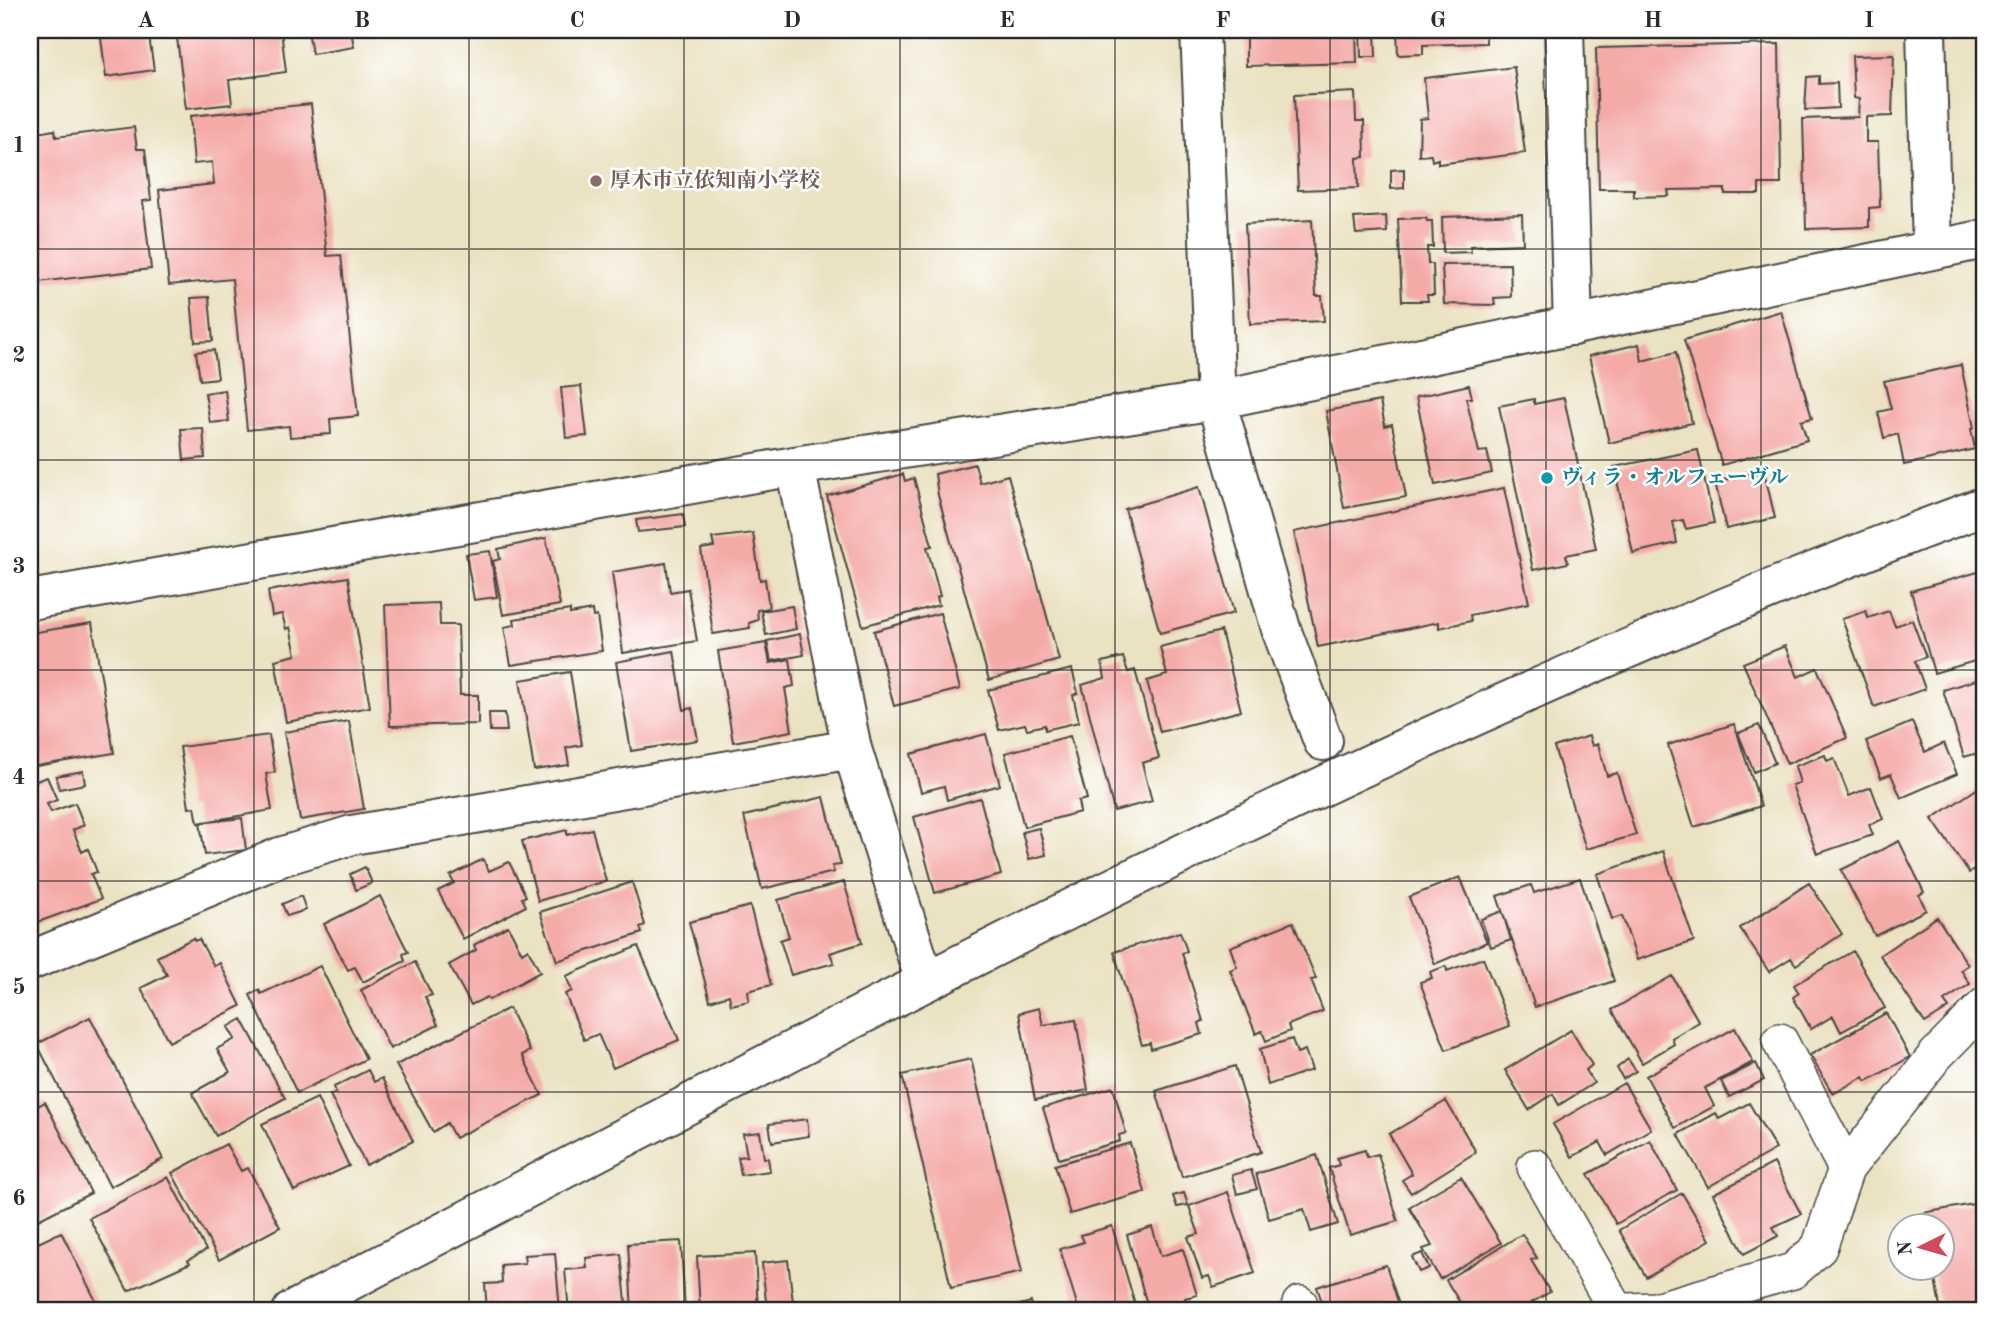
<svg xmlns="http://www.w3.org/2000/svg" width="2015" height="1341" font-family="'Old Standard TT','Noto Serif JP',serif">
  <style>
    .building { fill: #f4aaa7 }
    .lines { fill: none; stroke-linecap: round; stroke-linejoin: round }
    .service-casing { stroke: #484642; stroke-width: 38 }
    .pedestrian-casing { stroke: #484642; stroke-width: 42 }
    .minor-casing { stroke: #484642; stroke-width: 42 }
    .tertiary-casing { stroke: #484642; stroke-width: 42 }
    .service { stroke: #fff; stroke-width: 35 }
    .pedestrian { stroke: #fff; stroke-width: 38 }
    .minor { stroke: #fff; stroke-width: 38 }
    .tertiary { stroke: #fff; stroke-width: 38 }
    .grid { fill: none; stroke: #2b2b2b; stroke-width: 2; stroke-opacity: 0.55 }
    .education-dot { fill: #8d6e63; stroke: #fff; stroke-width: 2.5 }
    .culture-dot { fill: #0f9aa8; stroke: #fff; stroke-width: 2.5 }
    .labels { text-anchor: middle; dominant-baseline: central; stroke-width: 5; stroke-linejoin: round; paint-order: stroke }
    .education-label { font-size: 21px; font-weight: bold; fill: #785e54; stroke: #fff; text-anchor: start }
    .culture-label { font-size: 21px; font-weight: bold; fill: #0d838f; stroke: #fff; text-anchor: start }
    .neatline { fill: none; stroke: #2b2b2b; stroke-width: 2.5 }
    .grid-label { font-size: 23px; text-anchor: middle; font-weight: bold; fill: #2b2b2b }
  </style>
  <rect width="100%" height="100%" fill="#fff"/>
  <filter id="ink" filterUnits="userSpaceOnUse"><feTurbulence type="fractalNoise" baseFrequency=".0143" numOctaves="2"/><feDisplacementMap in="SourceGraphic" scale="14" xChannelSelector="R" yChannelSelector="G"/><feConvolveMatrix kernelMatrix="1 2 1 2 8 2 1 2 1" color-interpolation-filters="sRGB"/></filter>
  <filter id="wash" filterUnits="userSpaceOnUse"><feTurbulence type="fractalNoise" baseFrequency=".00686" numOctaves="4" result="noise"/><feDisplacementMap in="SourceGraphic" scale="28" xChannelSelector="R" yChannelSelector="G"/><feGaussianBlur stdDeviation="1.57" result="paint"/><feColorMatrix in="noise" values="0 0 0 0 0 0 0 0 0 0 0 0 0 0 0 0 0 1.4 0 .05"/><feComposite in="paint" operator="in"/></filter>
  <g filter="url(#wash)">
    <rect width="100%" height="100%" fill="#ebe2c2"/>
    <g id="blocks">
      <!-- building -->
      <path class="building" d="M100,30H148L154,70L106,77Z
        M176,30H281L286,72L229,80L232,104L186,109Z
        M308,30H351L354,47L312,54Z
        M1246,30H1356L1357,63L1246,66Z
        M1360,30H1375L1376,57H1361Z
        M1397,30H1486V43L1423,45V54L1398,55Z
        M1779,44L1781,184H1759V194H1725V189L1668,190L1669,196L1634,197V189H1599L1596,48Z
        M1894,55L1892,116L1866,117V142H1878L1880,207L1869,208V227L1806,229L1803,119L1858,117L1859,99L1854,98L1852,56Z
        M1514,67L1525,153L1438,164V159L1432,161L1431,155L1419,156L1420,119L1428,118L1424,78Z
        M1819,76V84L1837,83L1838,108L1805,110L1807,77Z
        M1355,92L1356,121H1364L1365,157L1357,158L1358,188L1298,190L1294,95Z
        M311,104L327,256L341,255L358,416L330,419L331,434L290,437L289,426L247,430L232,279L169,285L159,190L214,184L212,162L194,164L190,116Z
        M134,127L137,149H145L151,200L143,201L151,269L30,283V134L55,130L56,137Z
        M1404,169V188L1391,189V170Z
        M1522,214L1523,244L1470,246L1471,252L1443,253L1442,217Z
        M1386,216L1387,232L1356,234L1354,218Z
        M1426,218L1427,221H1432L1433,247H1427L1428,264H1433L1434,295H1427L1428,301H1402L1398,219Z
        M1312,220L1316,296H1322L1324,321L1250,324L1245,224Z
        M1510,264L1511,297L1494,298L1495,305L1444,304L1442,265Z
        M209,297L213,341L195,342L191,298Z
        M1781,311L1812,418L1801,421L1807,440L1722,465L1684,340Z
        M1639,344L1642,361L1676,352L1692,423L1609,443L1589,356Z
        M214,350L218,378L200,380L196,352Z
        M1961,365L1974,428L1971,429L1975,449L1904,465L1898,434L1884,438L1878,412L1891,409L1884,381Z
        M1469,385L1472,398H1466L1479,452L1487,451L1492,473L1435,485L1416,397Z
        M581,386L587,436L566,438L561,388Z
        M225,390L229,421L210,423L205,393Z
        M1564,398L1596,549L1566,555L1568,563L1533,570L1499,406L1534,399V404Z
        M1380,401L1385,426L1392,424L1406,497L1344,508L1326,411Z
        M203,428L205,458L184,460L181,429Z
        M1698,450L1714,523L1686,529L1683,520L1673,522L1677,543L1633,553L1614,467Z
        M975,464L980,483L1008,475L1059,660L989,680L938,495L935,474Z
        M1764,471L1775,518L1726,529L1715,482Z
        M903,474L905,481L914,478L932,546L927,547L940,596L937,597L939,605L863,626L827,496Z
        M1199,487L1234,613L1160,633L1125,509Z
        M1504,488L1529,603L1470,615L1471,621L1439,628V622L1318,647L1294,532Z
        M683,514L685,527L638,532L636,520Z
        M753,533L760,580L765,579L769,608L757,610L758,620L749,623L750,628L713,634L701,549L714,547L712,538Z
        M546,538L560,605L503,615L493,561L500,559L498,549Z
        M490,551L497,597L474,600L466,554Z
        M666,563L670,592L688,589L697,641L623,653L612,572Z
        M1985,570V658L1934,673L1911,591Z
        M348,577L370,707L286,722L275,660L296,655L290,627L286,629L282,614L272,616L268,591Z
        M439,603L440,625H458L460,695H478V724L390,726L385,605Z
        M792,606L796,629L766,635L761,611Z
        M570,610V614L592,610L593,617L597,616L602,651L511,665L504,627L515,625L514,619Z
        M1866,611L1868,618L1889,611L1895,626L1912,620L1926,657L1915,661L1925,689L1874,707L1842,619Z
        M940,613L960,689L894,706L874,631Z
        M92,623L114,753L30,767V633Z
        M1221,631L1241,711L1160,732L1147,681L1167,675L1160,647Z
        M800,634L804,655L771,661L767,641Z
        M766,643L770,663L790,659L794,686L785,688L792,731L733,742L718,651Z
        M1785,646L1798,677L1817,668L1847,738L1787,764L1743,663Z
        M674,651L684,710L692,708L698,740L631,751L616,662Z
        M1123,657L1128,672L1135,670L1159,758L1142,763L1152,801L1114,811L1082,685L1105,678L1102,662Z
        M1072,669L1078,693L1073,695L1079,722L1045,730V725L1027,729L1025,724L999,730L988,690Z
        M570,672L582,745L566,748L569,765L534,770L520,680Z
        M1985,677V751L1964,757L1943,690Z
        M489,713H505L507,731H490Z
        M349,721L364,809L300,820L284,732Z
        M1912,722L1925,752L1944,743L1957,774L1901,798L1891,774L1881,778L1866,741Z
        M1734,724L1761,806L1694,827L1668,745Z
        M1759,725L1775,763L1754,772L1738,733Z
        M986,734L1000,785L947,800L944,786L921,792L911,754Z
        M269,735L275,772L266,774L272,810L198,823L195,807L189,808L180,747Z
        M1070,736L1087,799L1078,801L1080,812L1024,827L1005,753Z
        M1589,736L1592,746L1598,744L1607,776L1617,773L1636,835L1586,849L1554,747Z
        M1825,755L1827,761L1834,758L1849,796L1871,787L1883,819L1869,825L1873,835L1817,854L1792,785L1800,783L1795,766Z
        M83,771L85,784L59,789L56,776Z
        M47,777L57,800L47,804L51,812L75,803L84,825L73,830L82,852L88,849L97,872L91,874L101,899L30,925V783Z
        M1984,784L1985,863L1969,873L1932,819Z
        M824,797L841,865L832,866L834,872L762,889L744,816Z
        M980,798L1001,875L935,893L914,817Z
        M242,818L246,850L205,855L200,823Z
        M1039,828L1046,855L1029,859L1022,832Z
        M592,829L606,881L538,901L522,841L567,830V835Z
        M1899,841L1924,892L1919,895L1926,910L1875,936L1841,870Z
        M1663,851L1694,941L1637,960L1622,916L1612,919L1597,874Z
        M483,859L489,871L509,862L526,896L522,898L526,906L463,939L438,891L454,883L450,876Z
        M365,867L372,883L356,890L350,874Z
        M1460,877L1487,942L1435,964L1409,897Z
        M1580,878L1614,981L1535,1007L1497,896L1531,885L1534,893Z
        M632,882L645,925L640,927L642,933L557,961L540,912Z
        M844,882L862,943L830,953L834,963L791,975L780,940L789,937L778,900Z
        M1809,883L1842,934L1796,965L1791,958L1769,972L1740,928Z
        M301,896L306,910L287,916L282,904Z
        M380,896L408,952L403,954L405,961L363,982L355,967L348,970L324,924Z
        M750,906L771,985L748,991L749,1001L731,1005L729,995L710,1001L689,922Z
        M1502,911L1511,940L1491,947L1481,919Z
        M1937,917L1968,965L1961,970L1970,984L1944,1001L1949,1008L1925,1023L1880,955Z
        M1293,922L1316,979L1311,980L1323,1011L1288,1025L1290,1031L1266,1041L1262,1031L1256,1034L1230,970L1237,967L1230,947Z
        M508,926L522,953L528,949L540,972L489,1000L487,997L471,1005L449,965L476,950L474,945Z
        M1180,932L1187,951L1182,953L1203,1021L1199,1023L1202,1034L1151,1049L1150,1043L1142,1045L1114,952Z
        M193,938L195,941L199,939L214,966L220,963L241,1006L169,1042L141,988L167,975L157,957Z
        M638,946L679,1040L613,1068L598,1034L584,1040L565,994L572,991L566,976Z
        M1853,951L1885,1008L1841,1032L1833,1016L1811,1029L1793,997L1799,993L1794,985Z
        M1483,958L1510,1026L1446,1050L1420,982L1432,978L1430,972L1446,966L1447,971Z
        M415,962L432,995L425,997L438,1025L390,1049L361,990Z
        M320,966L366,1059L297,1093L250,995L259,990L261,994Z
        M1672,976L1699,1022L1672,1038L1674,1044L1642,1063L1612,1010Z
        M509,1008L530,1051L522,1055L542,1095L455,1138L447,1123L433,1132L396,1065Z
        M1039,1008L1043,1025L1076,1020L1088,1090L1035,1100L1019,1013Z
        M1886,1013L1910,1057L1867,1081L1863,1077L1833,1094L1810,1055Z
        M90,1017L163,1159L110,1187L37,1044Z
        M242,1019L285,1098L216,1136L192,1093L230,1072L217,1049L235,1039L228,1027Z
        M1735,1028L1753,1062L1705,1088L1714,1106L1675,1128L1646,1076Z
        M1571,1030L1592,1065L1586,1070L1594,1083L1559,1105L1553,1094L1529,1110L1505,1070Z
        M1292,1039L1297,1053L1305,1050L1312,1070L1268,1085L1260,1049Z
        M971,1059L1022,1272L951,1288L902,1075Z
        M1628,1059L1636,1071L1623,1079L1617,1068Z
        M1756,1063L1764,1080L1729,1097L1721,1081Z
        M1235,1066L1261,1152L1182,1177L1156,1091Z
        M368,1070L374,1082L382,1078L413,1141L366,1165L330,1095L336,1092L334,1087Z
        M1624,1083L1651,1129L1607,1155L1600,1142L1572,1157L1553,1124Z
        M1113,1087L1126,1133L1119,1135L1120,1141L1059,1159L1043,1108Z
        M317,1098L349,1166L294,1191L262,1124Z
        M1446,1101L1476,1152L1411,1193L1402,1180L1412,1174L1389,1134Z
        M45,1102L91,1193L30,1224V1110Z
        M1749,1103L1776,1149L1708,1187L1678,1134L1716,1113L1719,1119Z
        M807,1119L809,1136L772,1142L769,1124Z
        M760,1132L764,1158H768L770,1171L741,1175L738,1157L747,1156L743,1134Z
        M1650,1140L1677,1190L1616,1224L1588,1174Z
        M1130,1143L1145,1192L1070,1214L1055,1165Z
        M226,1144L241,1171L248,1168L280,1227L219,1260L172,1173Z
        M1365,1150L1367,1157L1378,1154L1398,1221L1350,1235L1329,1168L1339,1165L1337,1158Z
        M1317,1155L1338,1224L1311,1232L1304,1209L1269,1219L1256,1174Z
        M1774,1163L1801,1214L1773,1227L1778,1236L1744,1254L1713,1194Z
        M1251,1170L1257,1189L1237,1194L1232,1175Z
        M168,1177L206,1250L188,1260L190,1263L128,1291L89,1218Z
        M1461,1177L1501,1243L1440,1279L1423,1249L1432,1246L1409,1207Z
        M1228,1192L1255,1273L1213,1287L1209,1276L1202,1278L1188,1237L1199,1234L1189,1206Z
        M1184,1193L1188,1205L1177,1207L1173,1196Z
        M1682,1193L1710,1240L1646,1277L1619,1230Z
        M1985,1202V1311H1923L1940,1307L1933,1268H1941V1226H1926L1923,1213Z
        M1112,1226L1135,1304L1110,1311H1105L1104,1307L1079,1311L1060,1249L1084,1242L1081,1235Z
        M1152,1227L1161,1256L1183,1249L1197,1295L1185,1298L1189,1311H1149L1127,1235Z
        M61,1232L101,1311H30V1247Z
        M1522,1234L1537,1258L1531,1260L1550,1292L1517,1311H1465L1446,1280Z
        M681,1241L685,1311H632L628,1244Z
        M555,1253L560,1311H487L485,1284L502,1283L501,1265L525,1263L524,1255Z
        M755,1253L758,1311H700L697,1256Z
        M1422,1253L1429,1268L1419,1272L1412,1257Z
        M621,1254L627,1311H569L565,1270L587,1268L586,1258Z
        M788,1260L794,1311H767L762,1263Z
        M1386,1265L1401,1311H1325L1317,1287Z
        M1031,1302L1034,1311H1000V1310Z"/>
    </g>
  </g>
  <g filter="url(#ink)">
    <use href="#blocks" fill-opacity="0" stroke="#484642" stroke-width="2"/>
    <g class="lines">
      <defs>
        <path id="service" d="M1780,1041L1846,1169
          M1535,1167L1617,1311
          M1300,1304L1302,1311
          M1628,1311L1655,1310L1793,1271L1819,1248L1846,1169L1936,1055L1985,1005"/>
        <path id="pedestrian" d="M1216,400L1281,629L1323,741"/>
        <path id="minor" d="M1200,30L1216,400
          M1564,30L1573,326
          M1926,30L1932,250
          M795,466L852,749L925,982
          M30,600L795,466L1216,400L1985,239
          M30,961L280,857L352,835L852,749"/>
        <path id="tertiary" d="M292,1311C847,1023 1397,721 1985,506"/>
      </defs>
      <!-- service casing -->
      <use href="#service" class="service-casing"/>
      <!-- pedestrian casing -->
      <use href="#pedestrian" class="pedestrian-casing"/>
      <!-- minor casing -->
      <use href="#minor" class="minor-casing"/>
      <!-- tertiary casing -->
      <use href="#tertiary" class="tertiary-casing"/>
      <!-- service -->
      <use href="#service" class="service"/>
      <!-- pedestrian -->
      <use href="#pedestrian" class="pedestrian"/>
      <!-- minor -->
      <use href="#minor" class="minor"/>
      <!-- tertiary -->
      <use href="#tertiary" class="tertiary"/>
    </g>
  </g>
  <!-- grid -->
  <path class="grid" d="M254,30V1311M469,30V1311M684,30V1311M900,30V1311M1115,30V1311M1330,30V1311M1546,30V1311M1761,30V1311M30,249H1985M30,460H1985M30,670H1985M30,881H1985M30,1092H1985"/>
  <!-- markers -->
  <circle class="education-dot" cx="596" cy="181" r="7"/>
  <circle class="culture-dot" cx="1547" cy="478" r="7"/>
  <g class="labels">
    <!-- education labels -->
    <g class="education-label">
      <text x="610" y="181">厚木市立依知南小学校</text>
    </g>
    <!-- culture labels -->
    <g class="culture-label">
      <text x="1561" y="478">ヴィラ・オルフェーヴル</text>
    </g>
  </g>
  <!-- margin -->
  <rect width="2015" height="1341" fill="none" stroke="#fff" stroke-width="77"/>
  <!-- north arrow -->
  <g transform="translate(1921 1247) rotate(265)"><circle r="33" fill="#ffffff" stroke="#aaaaaa" stroke-width="2"/>
  <path d="M0-5L12 26L0 18L-12 26Z" fill="#d1495b"/>
  <text y="-10" font-size="19" font-weight="bold" text-anchor="middle" fill="#2b2b2b">N</text>
  </g>
  <rect x="38" y="38" width="1938" height="1264" class="neatline"/>
  <g class="grid-label">
    <text x="146" y="27">A</text>
    <text x="362" y="27">B</text>
    <text x="577" y="27">C</text>
    <text x="792" y="27">D</text>
    <text x="1007" y="27">E</text>
    <text x="1223" y="27">F</text>
    <text x="1438" y="27">G</text>
    <text x="1653" y="27">H</text>
    <text x="1869" y="27">I</text>
    <text x="19" y="152">1</text>
    <text x="19" y="362">2</text>
    <text x="19" y="573">3</text>
    <text x="19" y="784">4</text>
    <text x="19" y="994">5</text>
    <text x="19" y="1205">6</text>
  </g>
</svg>
